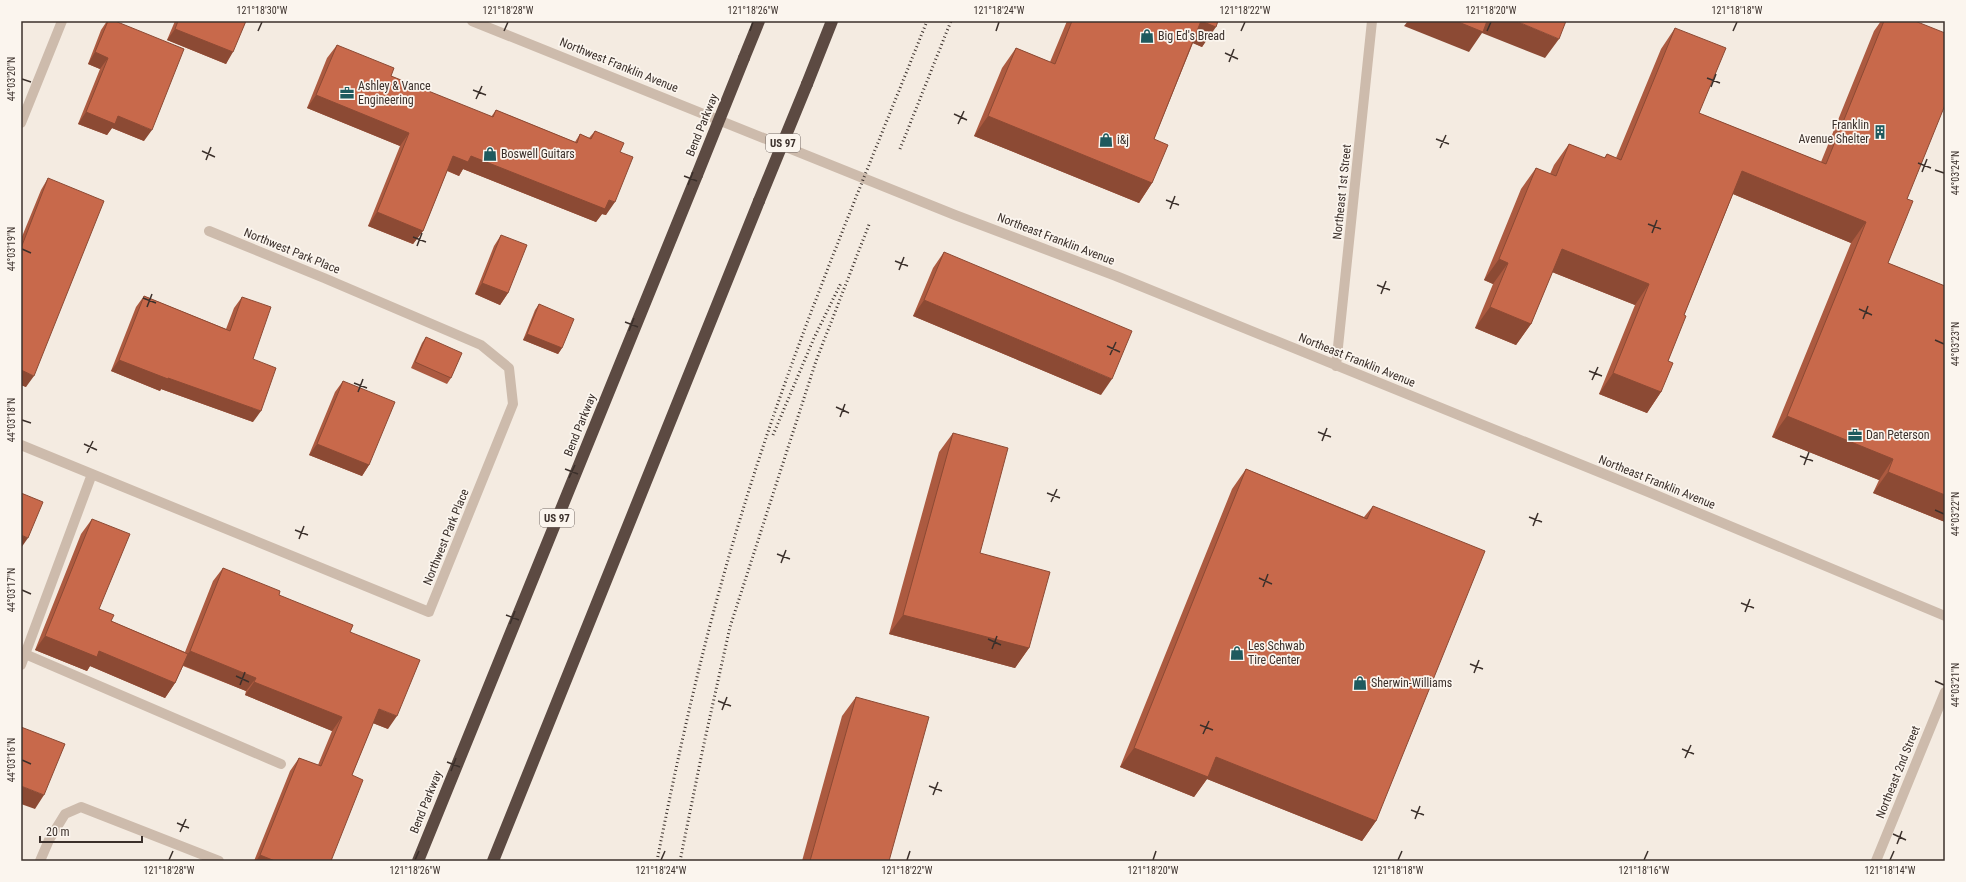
<svg xmlns="http://www.w3.org/2000/svg" width="1966" height="882" font-family="'Roboto Condensed',sans-serif">
  <style>
    .lines { fill: none; stroke-linecap: round; stroke-linejoin: round }
    .minor { stroke: #cdbbac; stroke-width: 10 }
    .highway { stroke: #5c4a42; stroke-width: 12 }
    .rail { stroke: #3b302b; stroke-width: 3; stroke-dasharray: 1 3; stroke-linecap: butt }
    .highway-bridge { stroke: #5c4a42; stroke-width: 12 }
    .wall { fill: #ac5a40 }
    .shaded-wall { fill: #8c4a34 }
    .building { fill: #c8694b; stroke: #8c4a34 }
    .ticks { fill: none; stroke: #3b302b; stroke-width: 1.5 }
    .labels { text-anchor: middle; dominant-baseline: central; stroke-width: 3.5; stroke-linejoin: round; paint-order: stroke }
    .shield { fill: #fbf5ee; stroke: #756b66; stroke-width: 1 }
    .shield-label { font-size: 11px; font-weight: bold; fill: #3b302b }
    .poi-label { font-size: 12px; fill: #3b302b; stroke: #fbf5ee; text-anchor: start }
    .street-label { font-size: 12px; fill: #3b302b; stroke: #fbf5ee }
    .neatline { fill: none; stroke: #3b302b; stroke-width: 1.5 }
    .ticks-label { font-size: 10px; text-anchor: middle; fill: #3b302b }
  </style>
  <rect width="100%" height="100%" fill="#f4ebe1"/>
  <g class="lines">
    <!-- minor -->
    <path class="minor" d="M472,21L955,215L1116,276L1646,491L1945,616
      M21,123L62,21
      M1336,366L1372,21
      M21,445L429,612L513,404L509,368L481,345L324,278L209,231
      M25,654L281,764
      M21,665L92,474
      M40,861L49,840L65,814L81,807L219,861
      M1876,861L1945,692"/>
    <!-- highway -->
    <path class="highway" d="M744,58L759,21
      M807,84L832,21
      M418,861L697,175
      M493,861L759,201"/>
    <!-- rail -->
    <path class="rail" d="M900,149L951,21
      M773,435L814,338L841,283
      M657,861C680,744 706,630 741,516C792,347 862,184 927,21
      M680,861L703,748L730,627L816,361L870,222"/>
    <!-- highway-bridge -->
    <path class="highway-bridge" d="M697,175L744,58
      M759,201L807,84"/>
  </g>
  <!-- wall -->
  <path class="wall" d="M107,21H115L144,141L112,128L107,135L78,124L100,69L88,64L101,30Z
    M175,21H246L226,64L167,40Z
    M1067,21H1218L1202,47L1193,43L1154,139L1152,183L1139,203L974,136L1002,68L1016,48L1050,62Z
    M1881,21H1915L1907,199L1888,263L1945,286V522L1873,493L1879,480L1772,437L1851,243L1733,194L1684,315L1668,361L1661,392L1647,413L1599,394L1635,305L1552,272L1531,324L1516,345L1475,328L1493,284L1484,280L1521,189L1536,168L1550,174L1554,165L1569,144L1604,158L1607,154L1616,158L1661,49L1675,28L1699,113L1821,162L1874,31Z
    M337,45L391,76L491,117L496,110L575,142L580,134L589,138L595,131L620,152L606,215L602,214L596,222L463,169L459,176L447,171L423,231L413,244L368,226L400,146L307,108L327,58Z
    M48,178L26,387L21,385V239L41,190Z
    M501,235L508,293L500,305L475,294L494,246Z
    M944,252L1101,395L913,316L933,268Z
    M144,296L226,329L234,308L242,297L253,359V422L161,389L160,391L111,371L136,307Z
    M539,304L562,348L558,354L523,340L535,310Z
    M426,337L451,378L447,384L411,368L422,343Z
    M343,381L369,465L362,476L309,455L335,392Z
    M953,433L980,553L1029,648L1015,668L889,634L939,452Z
    M1246,469L1364,517L1373,506L1376,821L1362,841L1207,779L1194,797L1120,767L1232,489Z
    M92,519L99,609L111,621L185,652L213,581L223,568L279,595L350,632L388,729L373,723L352,775L331,861H254L290,771L299,758L318,765L332,731L245,695L246,691L183,666L175,683L165,698L90,666L87,671L35,650L81,534Z
    M856,697L889,861H802L842,716Z"/>
  <!-- shaded-wall -->
  <path class="shaded-wall" d="M1201,21L1216,27L1202,47L1188,41Z
    M1408,21H1516L1559,39L1545,58L1482,33L1469,52L1404,26Z
    M175,29L233,52L226,64L167,40Z
    M95,52L108,58L100,69L88,64Z
    M316,95L409,133L400,146L307,108Z
    M86,112L118,116L152,130L144,141L112,128L107,135L78,124Z
    M988,116L1152,183L1139,203L974,136Z
    M453,156H471L615,202L606,215L602,214L596,222L463,169L459,176L444,169Z
    M1742,171L1866,222L1851,243L1728,192Z
    M377,212L423,231L413,244L368,226Z
    M1562,249L1649,284L1635,305L1547,270Z
    M1499,259L1508,263L1493,284L1484,280Z
    M482,283L508,293L500,305L475,294Z
    M924,300L1112,379L1101,395L913,316Z
    M1490,307L1531,324L1516,345L1475,328Z
    M527,334L562,348L558,354L523,340Z
    M119,360L168,378L261,411L253,422L161,389L160,391L111,371Z
    M21,370L34,376L26,387L21,385Z
    M1613,373L1661,392L1647,413L1599,394Z
    M1787,416L1893,459L1879,480L1772,437Z
    M317,444L369,465L362,476L309,455Z
    M1888,472L1945,495V522L1873,493Z
    M21,535L28,538L21,548Z
    M903,615L1029,648L1015,668L889,634Z
    M45,636L99,651L175,683L165,698L90,666L87,671L35,650Z
    M190,651L256,678L246,691L180,664Z
    M254,682L342,717L332,731L245,695Z
    M379,709L397,716L388,729L370,722Z
    M1134,748L1216,757L1376,821L1362,841L1207,779L1194,797L1120,767Z
    M21,786L44,795L35,809L21,804Z
    M260,855L275,861H256Z"/>
  <!-- building -->
  <path class="building" d="M108,21H115L184,49L152,130L118,116L115,124L86,112L108,58L95,52Z
    M178,21H246L233,52L175,29Z
    M1072,21H1218L1216,27L1201,21L1154,139L1168,145L1152,183L988,116L1016,48L1055,64Z
    M1456,21H1487L1483,32Z
    M1516,21H1566L1559,39Z
    M1884,21H1915L1945,33V105L1907,199L1913,201L1888,263L1945,286V495L1888,472L1893,459L1787,416L1866,222L1742,171L1684,315L1686,316L1668,361L1673,363L1661,392L1613,373L1649,284L1562,249L1531,324L1490,307L1508,263L1499,259L1536,168L1556,176L1569,144L1605,158L1607,154L1621,160L1675,28L1726,48L1699,113L1826,164Z
    M337,45L394,68L391,76L493,117L496,110L577,143L580,134L591,139L595,131L624,143L620,152L633,157L615,202L609,200L605,209L471,156L468,162L453,156L423,231L377,212L409,133L316,95Z
    M48,178L104,201L34,376L21,370V248Z
    M501,235L527,245L508,293L482,283Z
    M944,252L1132,331L1112,379L924,300Z
    M144,296L230,331L242,297L271,307L253,359L276,368L261,411L168,378V379L119,360Z
    M539,304L574,319L562,348L527,334Z
    M426,337L462,353L451,378L415,362Z
    M343,381L395,402L369,465L317,444Z
    M953,433L1008,448L980,553L1050,572L1029,648L903,615Z
    M1246,469L1367,519L1373,506L1485,551L1376,821L1216,757L1208,777L1134,748Z
    M21,493L43,502L28,538L21,535Z
    M92,519L130,534L99,609L114,615L111,621L188,654L175,683L99,651L97,657L45,636Z
    M223,568L280,591L279,595L353,625L350,632L420,660L397,716L379,709L352,775L363,780L331,861H275L260,855L299,758L321,766L342,717L254,682L256,678L190,651Z
    M856,697L929,717L889,861H810Z
    M21,727L65,744L44,795L21,786Z"/>
  <!-- ticks -->
  <path class="ticks" d="M258,31L262,22M504,31L508,22M750,31L753,22M996,31L999,22M1241,31L1245,22M1487,31L1491,22M1733,31L1737,22M1225,53L1238,59M1229,62L1234,49M1707,78L1720,83M22,79L31,82M1711,87L1716,74M473,90L486,95M476,99L482,86M954,114L967,120M958,124L964,111M1436,139L1449,144M1440,148L1446,135M202,151L215,157M206,160L211,147M1918,163L1931,168M1935,170L1944,173M1922,172L1927,159M684,176L697,181M688,185L693,172M1166,200L1179,205M1170,209L1175,196M1648,224L1661,229M1652,233L1657,220M413,237L426,242M417,246L422,233M22,249L31,253M895,261L908,266M899,270L904,257M1377,285L1390,290M1381,294L1386,281M143,298L156,303M147,307L152,294M1859,309L1872,315M1863,319L1868,306M625,322L638,327M629,331L634,318M1935,340L1944,344M1107,346L1120,352M1110,355L1116,342M1589,371L1602,376M1592,380L1598,367M354,383L367,388M358,392L363,379M836,407L849,413M840,417L845,404M22,420L31,423M1318,432L1331,437M1322,441L1327,428M84,444L97,450M87,453L93,441M1800,456L1813,461M1804,465L1809,452M565,469L578,474M569,478L575,465M1047,493L1060,498M1051,502L1057,489M1935,510L1944,514M1529,517L1542,522M1533,526L1538,513M295,530L308,535M299,539L304,526M777,554L790,559M781,563L786,550M1259,578L1272,584M1263,587L1268,574M22,590L31,594M1741,603L1754,608M1745,612L1750,599M506,615L519,620M510,624L515,611M988,639L1001,645M992,649L997,636M1470,664L1483,669M1474,673L1479,660M236,676L249,682M1935,681L1944,685M240,685L245,672M718,701L731,706M722,710L727,697M1200,725L1213,730M1203,734L1209,721M1682,749L1694,754M1685,758L1691,745M22,760L31,764M447,762L460,767M451,771L456,758M929,786L942,791M933,795L938,782M1411,810L1424,815M1415,819L1420,806M177,823L189,828M180,832L186,819M1893,834L1906,840M1897,844L1902,831M169,860L173,851M415,860L419,851M661,860L665,851M907,860L910,851M1153,860L1156,851M1398,860L1402,851M1644,860L1648,851M1890,860L1894,851"/>
  <!-- icons -->
  <defs>
    <symbol id="shop-bare" viewBox="-9 -9 18 18"><path d="M-5-2.5h2.3a2.7 3.5 0 0 1 5.4 0H5L5.5 6h-11ZM-1.5-2.5h3a1.5 2.3 0 0 0-3 0Z" fill="#1f5a5e" stroke="#fbf5ee" stroke-width="2.5" paint-order="stroke"/></symbol>
    <symbol id="office-bare" viewBox="-9 -9 18 18"><path d="M-6-3h4V-5.5h4V-3h4V5H-6ZM-1-4.5V-3h2v-1.5ZM-6 0V1H6V0Z" fill="#1f5a5e" stroke="#fbf5ee" stroke-width="2.5" paint-order="stroke"/></symbol>
    <symbol id="building-bare" viewBox="-9 -9 18 18"><path d="M-4-6H4V6H1V3H-1V6H-4ZM-2.5-4.3h1.7v1.8h-1.7ZM.8-4.3h1.7v1.8H.8ZM-2.5-1h1.7V.8h-1.7ZM.8-1h1.7V.8H.8Z" fill="#1f5a5e" stroke="#fbf5ee" stroke-width="2.5" paint-order="stroke"/></symbol>
  </defs>
  <g fill-rule="evenodd">
    <use href="#shop-bare" x="1137" y="26" width="20" height="20"/>
    <use href="#office-bare" x="337" y="83" width="20" height="20"/>
    <use href="#building-bare" x="1870" y="122" width="20" height="20"/>
    <use href="#shop-bare" x="1096" y="130" width="20" height="20"/>
    <use href="#shop-bare" x="480" y="144" width="20" height="20"/>
    <use href="#office-bare" x="1845" y="425" width="20" height="20"/>
    <use href="#shop-bare" x="1227" y="643" width="20" height="20"/>
    <use href="#shop-bare" x="1350" y="673" width="20" height="20"/>
  </g>
  <g class="labels">
    <!-- shield labels -->
    <g class="shield">
      <rect x="766" y="134" width="34" height="18" rx="3"/>
      <rect x="540" y="509" width="34" height="18" rx="3"/>
    </g>
    <g class="shield-label">
      <text x="783" y="143">US 97</text>
      <text x="557" y="518">US 97</text>
    </g>
    <!-- poi labels -->
    <g class="poi-label">
      <text x="1158" y="36">Big Ed's Bread</text>
      <text x="358" y="86">Ashley &amp; Vance<tspan x="358" dy="14">Engineering</tspan></text>
      <text x="1869" y="125" text-anchor="end">Franklin<tspan x="1869" dy="14">Avenue Shelter</tspan></text>
      <text x="1117" y="140">i&amp;j</text>
      <text x="501" y="154">Boswell Guitars</text>
      <text x="1866" y="435">Dan Peterson</text>
      <text x="1248" y="646">Les Schwab<tspan x="1248" dy="14">Tire Center</tspan></text>
      <text x="1371" y="683">Sherwin-Williams</text>
    </g>
    <!-- street labels -->
    <g class="street-label">
      <text transform="translate(619 65) rotate(22)">Northwest Franklin Avenue</text>
      <text transform="translate(702 125) rotate(-68)">Bend Parkway</text>
      <text transform="translate(1342 192) rotate(-84)">Northeast 1st Street</text>
      <text transform="translate(1056 239) rotate(21)">Northeast Franklin Avenue</text>
      <text transform="translate(292 251) rotate(22)">Northwest Park Place</text>
      <text transform="translate(1357 360) rotate(22)">Northeast Franklin Avenue</text>
      <text transform="translate(580 425) rotate(-68)">Bend Parkway</text>
      <text transform="translate(1657 482) rotate(22)">Northeast Franklin Avenue</text>
      <text transform="translate(446 537) rotate(-68)">Northwest Park Place</text>
      <text transform="translate(1898 772) rotate(-68)">Northeast 2nd Street</text>
      <text transform="translate(426 802) rotate(-68)">Bend Parkway</text>
    </g>
  </g>
  <!-- border -->
  <rect width="1966" height="882" fill="none" stroke="#fbf5ee" stroke-width="44"/>
  <!-- scale -->
  <path d="M40 836v6h102v-6" fill="none" stroke="#3b302b" stroke-width="2"/>
  <text x="46" y="836" font-size="12" fill="#3b302b" stroke="#fbf5ee" stroke-width="3" paint-order="stroke">20 m</text>
  <rect x="22" y="22" width="1922" height="838" class="neatline"/>
  <g class="ticks-label">
    <text x="262" y="14">121°18'30"W</text>
    <text x="508" y="14">121°18'28"W</text>
    <text x="753" y="14">121°18'26"W</text>
    <text x="999" y="14">121°18'24"W</text>
    <text x="1245" y="14">121°18'22"W</text>
    <text x="1491" y="14">121°18'20"W</text>
    <text x="1737" y="14">121°18'18"W</text>
    <text transform="translate(11 79) rotate(-90)" y="4">44°03'20"N</text>
    <text transform="translate(1955 173) rotate(-90)" y="4">44°03'24"N</text>
    <text transform="translate(11 249) rotate(-90)" y="4">44°03'19"N</text>
    <text transform="translate(1955 344) rotate(-90)" y="4">44°03'23"N</text>
    <text transform="translate(11 420) rotate(-90)" y="4">44°03'18"N</text>
    <text transform="translate(1955 514) rotate(-90)" y="4">44°03'22"N</text>
    <text transform="translate(11 590) rotate(-90)" y="4">44°03'17"N</text>
    <text transform="translate(1955 685) rotate(-90)" y="4">44°03'21"N</text>
    <text transform="translate(11 760) rotate(-90)" y="4">44°03'16"N</text>
    <text x="169" y="874">121°18'28"W</text>
    <text x="415" y="874">121°18'26"W</text>
    <text x="661" y="874">121°18'24"W</text>
    <text x="907" y="874">121°18'22"W</text>
    <text x="1153" y="874">121°18'20"W</text>
    <text x="1398" y="874">121°18'18"W</text>
    <text x="1644" y="874">121°18'16"W</text>
    <text x="1890" y="874">121°18'14"W</text>
  </g>
</svg>
